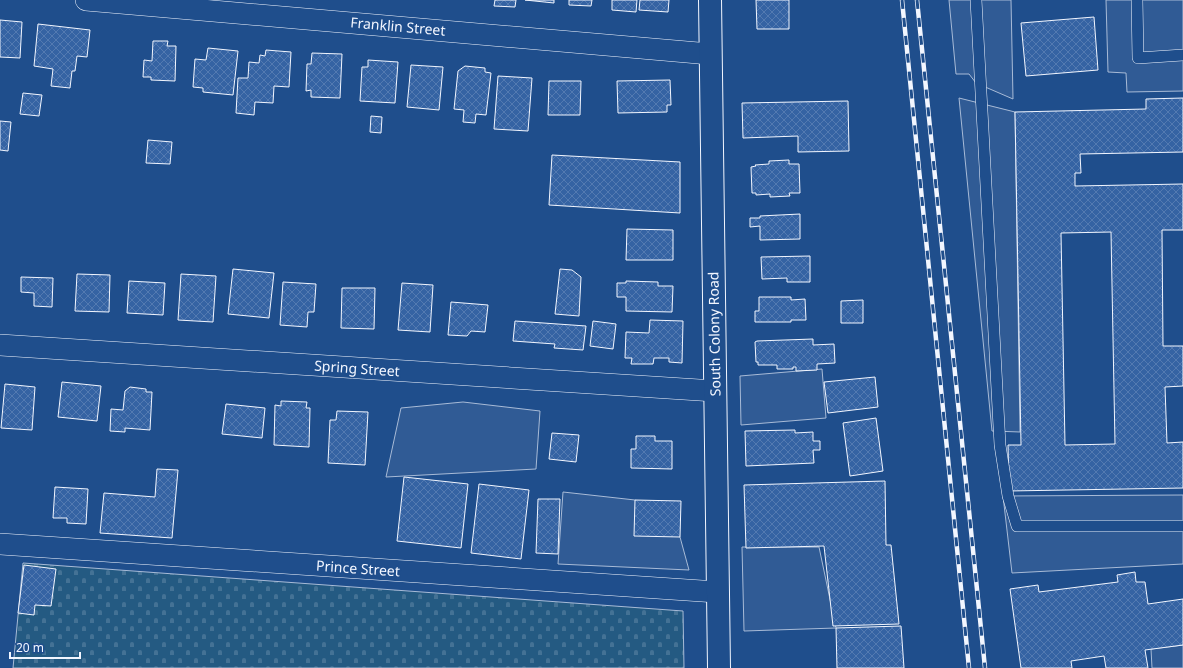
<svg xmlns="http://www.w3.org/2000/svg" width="1183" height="668" font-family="'Noto Sans',sans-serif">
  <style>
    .cemetery { fill: url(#cemetery-stones); stroke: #a8bbd7 }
    .parking { fill: #305b95; stroke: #a8bbd7 }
    .building { fill: url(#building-cross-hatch); stroke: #f2f6ff; fill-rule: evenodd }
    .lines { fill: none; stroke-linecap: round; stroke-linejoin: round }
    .lane-casing { stroke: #f2f6ff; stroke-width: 12 }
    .street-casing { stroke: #f2f6ff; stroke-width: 22 }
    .primary-casing { stroke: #f2f6ff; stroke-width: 24 }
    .lane { stroke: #1f4e8c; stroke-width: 11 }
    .street { stroke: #1f4e8c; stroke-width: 21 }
    .primary { stroke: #1f4e8c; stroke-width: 22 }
    .rail-casing { stroke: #f2f6ff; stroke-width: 4.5 }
    .rail { stroke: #1f4e8c; stroke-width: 3; stroke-dasharray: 9; stroke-linecap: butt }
    .labels { text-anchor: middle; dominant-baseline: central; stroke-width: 3; stroke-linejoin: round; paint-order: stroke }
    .street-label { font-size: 14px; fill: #f2f6ff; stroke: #1f4e8c }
  </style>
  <defs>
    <pattern id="cemetery-stones" width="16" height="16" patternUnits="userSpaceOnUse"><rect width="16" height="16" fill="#245a82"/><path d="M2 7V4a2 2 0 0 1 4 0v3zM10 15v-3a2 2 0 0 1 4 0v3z" fill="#447295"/></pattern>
    <pattern id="building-cross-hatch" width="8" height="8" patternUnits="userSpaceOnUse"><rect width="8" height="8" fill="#3563a3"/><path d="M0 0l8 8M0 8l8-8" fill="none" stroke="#537ab1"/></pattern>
  </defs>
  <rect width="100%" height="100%" fill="#1f4e8c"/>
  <!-- cemetery -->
  <path class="cemetery" d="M23,563L683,611L684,668H13Z"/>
  <!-- parking -->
  <path class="parking" d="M949,0H1011L1013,99L976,83L969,74H956Z
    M1106,0H1183V91L1127,92L1126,73L1108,72Z
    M959,98L1015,112L1020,432L992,431Z
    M822,369L826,418L741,425L740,376Z
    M463,402L540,411L536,469L386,477L401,408Z
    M563,492L635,500L680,537L689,570L558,564Z
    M1183,495V564L1012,573L1003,496Z
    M742,547H819L836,628L744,631Z
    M1183,645V668H1152L1151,649Z"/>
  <!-- building -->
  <path class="building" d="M495,0H516L515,7L494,6Z
    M525,0H554V3Z
    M569,0H592L591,6L569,5Z
    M612,0H637L636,12L612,10Z
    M640,0H669L668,12L639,10Z
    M756,0H789V29H757Z
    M1094,17L1098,70L1026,76L1021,23Z
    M0,20L22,22L20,58L0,57Z
    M38,24L90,30L87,57L77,56L75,71H72L70,88L51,86L53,69L34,66Z
    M153,41H168L167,46H176L175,81L151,80V77H143L144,60L152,61Z
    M208,48L238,51L233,95L203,92V88L193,87L195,59L206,60Z
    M266,50L291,52L289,87L274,86L273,103L255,102L254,115L236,113L238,78H248L249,62L259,63L260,55L265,56Z
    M312,53L342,54L340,98L311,97V90L306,91L307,64H311Z
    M368,60L398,62L395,103L360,101L362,67H368Z
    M411,65L443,67L439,110L407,107Z
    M465,66L485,68V72L491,73L486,115L476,114L475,123L463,122L464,110L454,109L458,71Z
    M498,76L532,78L528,131L494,129Z
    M670,80L671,105H667V112L618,113L617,81Z
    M549,81H581L580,115H548Z
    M23,93L42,95L39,116L20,114Z
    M1183,98V152L1080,154L1081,173H1075V186L1183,184V230H1162L1163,346H1183V386L1165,387L1167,443L1183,442V488L1009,491L1008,445H1021L1015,112L1146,109V99ZM1111,232L1115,444L1065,445L1061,233Z
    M848,101L849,151L798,152V136L743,138L742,103Z
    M371,116L382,117L381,133L370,132Z
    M0,121L11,122L8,151L0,150Z
    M148,140L172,142L170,164L146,163Z
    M552,155L680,162V213L549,205Z
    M789,160V164H799L800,193H789L790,196L770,197V194L756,195V193H752L751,167L756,166L755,165L769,164V161Z
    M800,214V239L760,240V226L750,227V218H760V216Z
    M627,229L673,230V260H626Z
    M810,256V282H787V278L762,279L761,257Z
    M233,269L274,273L269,318L228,314Z
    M560,269L572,270L581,277L579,316L555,314Z
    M77,274L110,275L109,312L75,311Z
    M181,274L216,276L213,322L178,320Z
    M21,277L53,278L52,307L34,306V293L21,292Z
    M129,281L165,283L163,315L127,313Z
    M626,281L658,282V286H673L672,312L626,311V297H617V283H626Z
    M283,282L316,284L314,312H308L307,327L280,325Z
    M402,283L433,285L430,332L398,330Z
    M342,288H375L374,329L341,328Z
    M759,297H791V300L805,299L806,320H791V322H755V311H759Z
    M863,300V323H841V301Z
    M451,302L488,305L485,332L471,331L467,336L448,335Z
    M650,320L683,321L682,363L669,362V358H654L653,364H631L632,358H625L626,332L649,333Z
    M515,321L586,326L583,350L554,348L555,344L513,341Z
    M593,321L616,324L613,349L590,346Z
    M813,339V345L834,344L835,363L817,364V370L796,371V367H793V369H777V365H758V362H756L755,342L757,341Z
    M875,377L878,407L828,413L824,382Z
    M62,382L101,386L97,421L58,417Z
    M5,384L35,387L32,430L1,428Z
    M130,387L146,389V392H152L150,430L125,428V432L110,431L111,409L123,410L125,391Z
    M281,401L307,402L306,408H310L309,447L274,445L275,405L281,406Z
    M226,404L265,408L262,438L222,434Z
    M337,411L368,412L365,465L328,463L330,420H336Z
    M876,418L883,471L850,476L843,423Z
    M795,430V433L813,432V441H820V450H813L814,463L746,466L745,431Z
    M552,433L579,435L576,462L549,459Z
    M636,436H655V441H672V469L631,468V449H636Z
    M157,469L178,470L172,538L100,533L104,493L155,497Z
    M404,477L468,484L461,548L397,541Z
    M885,481L886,545H891L899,624L833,626L824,546L746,548L744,485Z
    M479,484L529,490L521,559L471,553Z
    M55,487L88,489L86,524L67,523V518H53Z
    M538,499H560L558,554L536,553Z
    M635,500L681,501L680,537L634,536Z
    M24,565L56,569L51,606L35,605L34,615L18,613Z
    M1135,572L1136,582H1145L1148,604L1183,599V645L1145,650L1148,668H1106L1104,656L1071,661L1072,668H1021L1010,589L1038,585L1039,592L1118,582L1117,575Z
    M901,626L904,668H837L836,628Z"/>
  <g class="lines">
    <defs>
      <path id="lane" d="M976,0L1000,445L1008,496L1017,526H1183
        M1137,0L1138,58L1183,55"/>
      <path id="street" d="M86,0L710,54
        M0,345L715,391
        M0,544L717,592"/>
      <path id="primary" d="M710,0L719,668"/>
    </defs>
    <!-- lane casing -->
    <use href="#lane" class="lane-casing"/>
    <!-- street casing -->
    <use href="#street" class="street-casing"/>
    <!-- primary casing -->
    <use href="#primary" class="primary-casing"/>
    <!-- lane -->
    <use href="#lane" class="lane"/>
    <!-- street -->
    <use href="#street" class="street"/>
    <!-- primary -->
    <use href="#primary" class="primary"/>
    <defs>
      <path id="rail" d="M902,0L969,668
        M917,0L985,668"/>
    </defs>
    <!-- rail casing -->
    <use href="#rail" class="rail-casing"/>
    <!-- rail -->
    <use href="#rail" class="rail"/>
  </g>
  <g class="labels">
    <!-- street labels -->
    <g class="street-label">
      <text transform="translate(398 26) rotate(5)">Franklin Street</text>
      <text transform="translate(714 334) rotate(-91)">South Colony Road</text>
      <text transform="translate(357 368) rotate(4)">Spring Street</text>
      <text transform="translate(358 568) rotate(4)">Prince Street</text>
    </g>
  </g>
  <!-- scale -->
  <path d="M10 652v6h70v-6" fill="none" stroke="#f2f6ff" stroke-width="2"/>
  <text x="16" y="652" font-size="12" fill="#f2f6ff" stroke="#1f4e8c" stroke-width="3" paint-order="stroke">20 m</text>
</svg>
